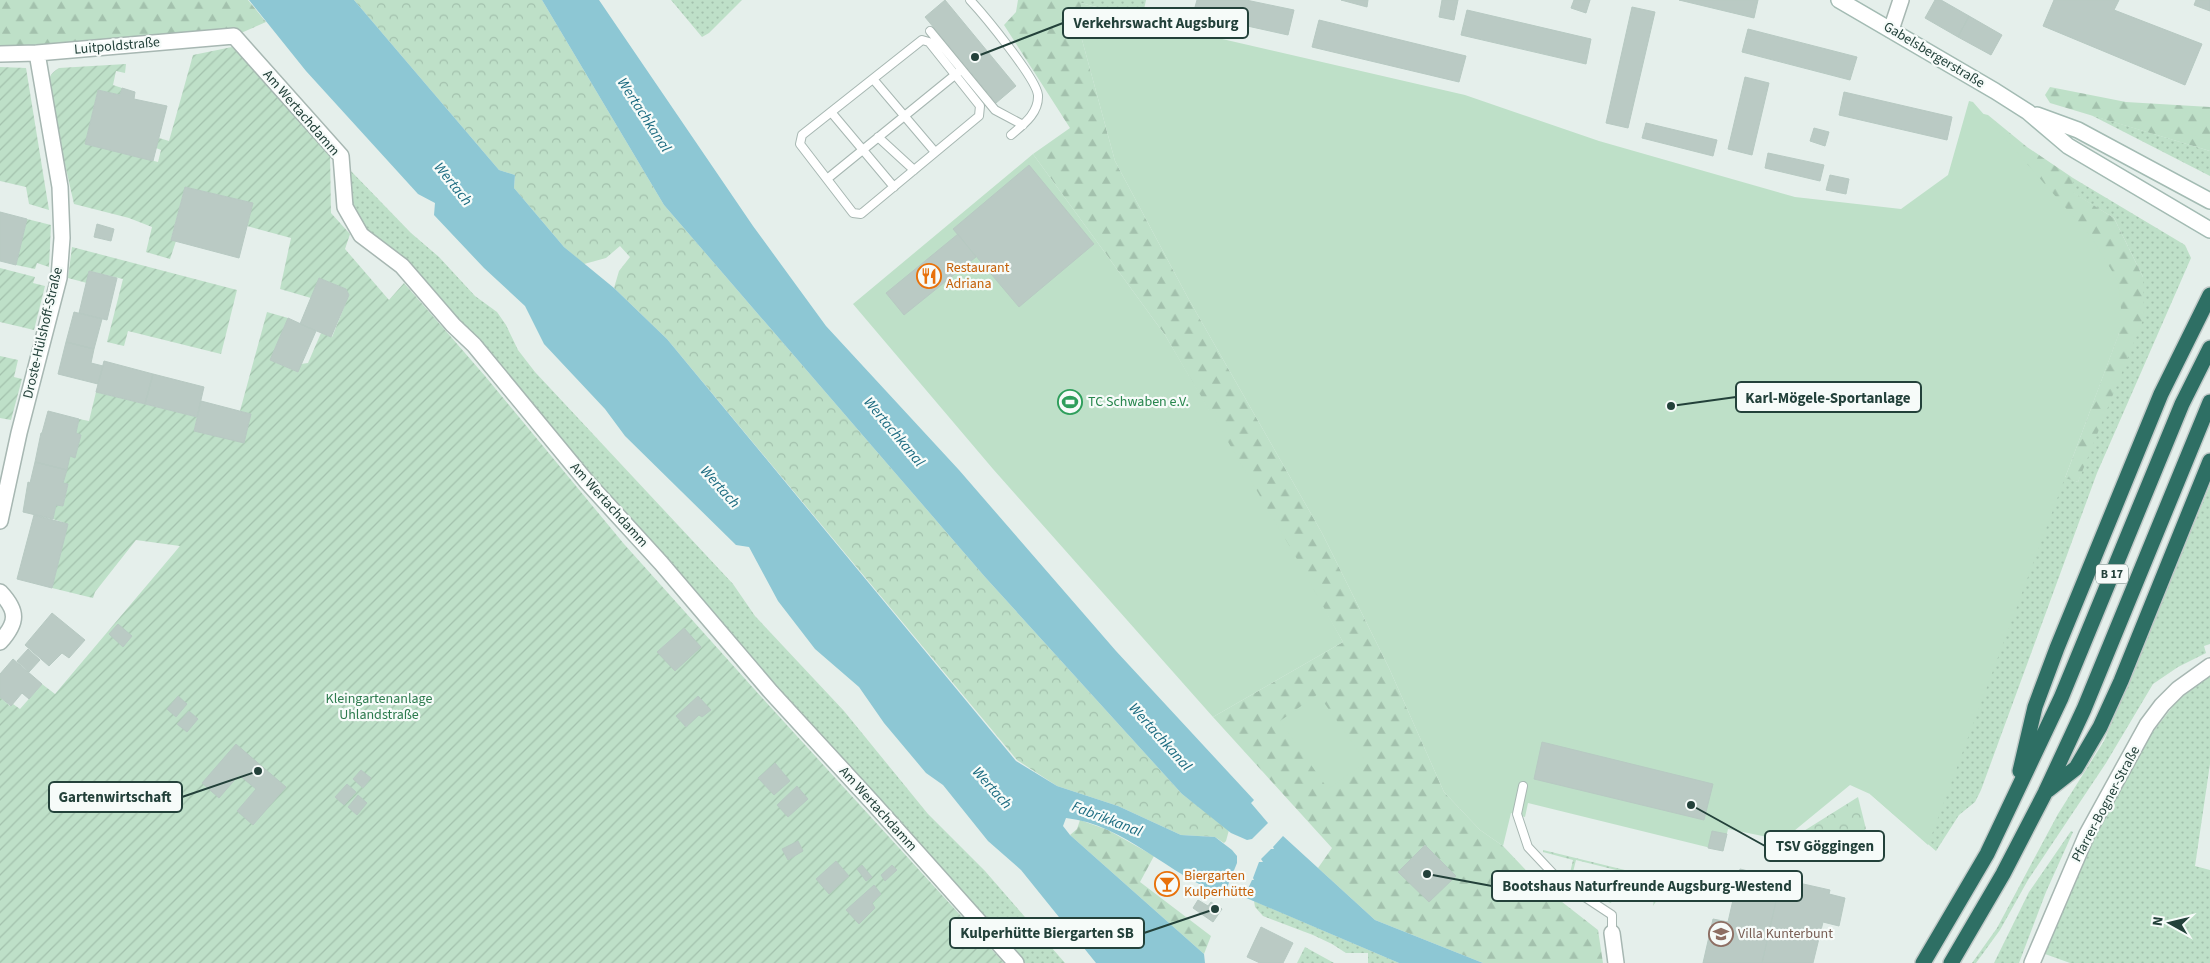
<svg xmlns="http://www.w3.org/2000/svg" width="2210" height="963" font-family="'Source Sans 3',sans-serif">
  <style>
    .grass { fill: url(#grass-dots) }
    .forest { fill: url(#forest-firs) }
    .park { fill: url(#park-crowns) }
    .garden { fill: url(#garden-furrows) }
    .pitch { fill: #bee0c8 }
    .water { fill: #8dc7d4 }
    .building { fill: #bacac4; stroke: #b7c9c2 }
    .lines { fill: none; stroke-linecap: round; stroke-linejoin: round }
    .lane-casing { stroke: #a7b7b2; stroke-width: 10 }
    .street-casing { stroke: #a7b7b2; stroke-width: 18 }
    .secondary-casing { stroke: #a3bbb3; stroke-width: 18 }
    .highway-casing { stroke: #c1cac8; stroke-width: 18 }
    .lane { stroke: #fff; stroke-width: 8 }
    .street { stroke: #fff; stroke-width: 15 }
    .secondary { stroke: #fff; stroke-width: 15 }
    .highway { stroke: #2e6f64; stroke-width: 15 }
    .labels { text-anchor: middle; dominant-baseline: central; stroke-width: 4.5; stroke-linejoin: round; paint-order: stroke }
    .shield { fill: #f6fbf9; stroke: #627973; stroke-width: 1 }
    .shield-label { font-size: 12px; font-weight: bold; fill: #23413a }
    .street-label { font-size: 14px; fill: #23413a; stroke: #f6fbf9 }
    .food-label { font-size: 14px; fill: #c56008; stroke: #f6fbf9; text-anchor: start }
    .leisure-label { font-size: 14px; fill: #27864d; stroke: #f6fbf9; text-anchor: start }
    .park-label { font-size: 14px; fill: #2c7a4d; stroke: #f6fbf9 }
    .education-label { font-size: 14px; fill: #785e54; stroke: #f6fbf9; text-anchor: start }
    .water-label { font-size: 15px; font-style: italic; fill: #1b6b80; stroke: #f6fbf9 }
    .leader { fill: none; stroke: #23413a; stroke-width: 2 }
    .callout-dot { fill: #23413a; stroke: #f6fbf9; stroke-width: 2 }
    .callout { fill: #f6fbf9; stroke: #23413a; stroke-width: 2 }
    .callout-label { font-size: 15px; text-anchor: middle; font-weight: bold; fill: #23413a }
  </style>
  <defs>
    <pattern id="grass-dots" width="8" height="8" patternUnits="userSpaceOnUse" patternTransform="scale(1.25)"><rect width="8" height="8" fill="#bee0c8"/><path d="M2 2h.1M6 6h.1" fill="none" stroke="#a3c1ad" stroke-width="1.8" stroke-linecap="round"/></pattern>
    <pattern id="forest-firs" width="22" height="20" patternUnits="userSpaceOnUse" patternTransform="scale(1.25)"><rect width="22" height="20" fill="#bee0c8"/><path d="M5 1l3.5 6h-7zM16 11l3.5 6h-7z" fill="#a3c1ad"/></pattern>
    <pattern id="park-crowns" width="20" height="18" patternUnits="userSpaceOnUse" patternTransform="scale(1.25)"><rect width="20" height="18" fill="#bee0c8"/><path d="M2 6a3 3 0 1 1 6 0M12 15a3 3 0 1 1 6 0" fill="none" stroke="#a3c1ad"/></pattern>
    <pattern id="garden-furrows" width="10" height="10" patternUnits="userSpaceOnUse" patternTransform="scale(1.25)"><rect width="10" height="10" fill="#bee0c8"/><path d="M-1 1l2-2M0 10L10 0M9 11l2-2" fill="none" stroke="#a3c1ad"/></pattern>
  </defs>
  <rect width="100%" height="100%" fill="#e5efeb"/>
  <!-- grass -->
  <path class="grass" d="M671,0H742L709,33L702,37Z
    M1081,0H1146L1142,19L1081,3Z
    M2091,115L2210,151V176Z
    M348,168L411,233L439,257L475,296L497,312L506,325L518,350L535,372L733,584L755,616L844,711L928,814L985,871L1065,963H1022L371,235L352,211Z
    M2073,178L2185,245L2191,258L2097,473L1981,790L1975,802L1959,815L1936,851L1870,794L2119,333L2065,477L2078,482L2143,277L2114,218L2073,193Z
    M2210,485V644L2204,646L2206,653L2178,667L2153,684L2106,763L2028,880L2000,930L1976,963H1972L1997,928L2058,814L2104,741Z
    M2210,675V764L2195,866L2210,870V963H2070L2045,954L2093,841L2149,737L2177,701Z
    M2071,831L2073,832L2046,892L2019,963H1994L2029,892Z
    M1543,850L1674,882L1673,884L1661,882L1657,900L1653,906L1658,880L1619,871L1611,903L1608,902L1616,870L1576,860L1571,880L1570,873L1573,860L1543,852Z
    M1254,901L1399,963H1368V953H1346L1332,944L1313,935L1263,916L1255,907Z
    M1305,947L1334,963H1297Z"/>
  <!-- forest -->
  <path class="forest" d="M0,0H248L266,22L234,36L0,53Z
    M1018,0H1081V36L1115,161L1188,298L1322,533L1389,668L1444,792L1480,830L1503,846L1539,884L1598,930L1603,963H1483L1375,920L1318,868L1332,848L1213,717L1343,642L1165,335L1033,154L1070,128L1004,25L1016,12Z
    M2050,87L2126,102L2210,107V151L2050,103L2045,95Z
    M1967,110L1988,115L2027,147L2073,178L2074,193L2114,218L2143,277L2144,317L2078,482L2065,478L2119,333Z
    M1080,820L1108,830L1154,856L1140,882L1211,936L1204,954L1070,835L1077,829Z"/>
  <!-- park -->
  <path class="park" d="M354,0H542L664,205L985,577L1182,794L1229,830L1226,841L1224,843L1215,837L1181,835L1118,806L1057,786L1017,760L667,339L614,288L619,271L630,257L620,246L606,258L584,264L564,247L514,188L515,175L499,170Z
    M1858,797L1866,829L1832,850L1794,857L1791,839Z"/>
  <!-- garden -->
  <path class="garden" d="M232,47L330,152L331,213L350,234L345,249L389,300L404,283L485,376L624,544L765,701L1004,963H0V697L10,706L13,704L20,709L42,684L55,694L180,546L136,540L95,592L93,598L52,588L68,524L53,519L56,505L63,506L68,485L63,483L70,456L75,457L81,435L76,433L79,419L89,421L96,392L197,417L194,431L244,442L251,414L240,411L267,312L288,318L270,360L298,372L301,364L308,363L321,333L332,337L349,295L346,289L319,278L311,298L280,289L291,238L247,226L253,203L185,187L171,239L176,241L170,259L146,252L152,227L129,218L74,204L48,90C48,79 49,74 59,68L126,64L125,73L116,71L113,85L122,88L120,95L98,90L85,144L158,162L161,150L156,148L159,138L169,141L193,55Z
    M0,67L26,68L49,210L29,204L26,187L0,181Z
    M27,219L51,225L49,267L37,263L35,269L16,265Z
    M72,247L237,290L221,354L128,331L124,346L107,342L123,279L89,271L87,283L68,278Z
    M0,268L35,277L33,283L45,286L34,330L0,322Z
    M0,356L18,360L14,377L22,379L11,420L0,418Z"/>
  <!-- pitch -->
  <path class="pitch" d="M1081,3L1166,26L1465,95L1599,141L1795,197L1901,209L1948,175L1969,101L1973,102L2092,238L2118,281L2121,309L2119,333L1928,845L1870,794L1850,785L1783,840L1728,829L1723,851L1528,803L1525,817L1511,813L1503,846L1480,830L1444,792L1389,668L1322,533L1188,298L1115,161L1081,36Z
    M1033,154L1165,335L1293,552L1343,642L1213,717L993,469L853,304Z
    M1318,694L1366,762L1328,789L1280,721Z"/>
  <!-- water -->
  <path class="water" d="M249,0H354L499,170L515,175L514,188L564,247L614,288L667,339L1016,761L1057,786L1118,806L1181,835L1215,837L1232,850L1237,856V863L1224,895C1169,876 1125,824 1066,818L1063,826L1070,835L1204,954L1205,963H1096L1021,870L988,841L943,785L926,773L884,723L859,687L815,649L778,601L749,547L736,545L625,436L605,409L544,344L525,306L484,268L434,215L435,203L418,194L306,71Z
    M542,0H599L753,226L826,326L959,470L1116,651L1254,800L1251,803L1268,823L1252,839L1247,840L1231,833L1182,794L985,577L664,205Z
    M1283,836L1375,920L1483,963H1399L1244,897L1252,880H1254L1253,878L1259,862H1263L1261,859L1271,849H1274L1273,847Z"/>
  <!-- building -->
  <path class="building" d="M945,0L1016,86L996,103L925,17Z
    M1197,0H1246L1294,10L1288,35L1193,14Z
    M1341,0H1368L1367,7Z
    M1442,0H1458L1454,20L1439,17Z
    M1574,0H1590L1586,13L1571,8Z
    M1679,0H1758L1754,18Z
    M1935,0H1941L1969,16L1958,37L1925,18Z
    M2054,0H2119L2114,10L2202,44L2185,85L2043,26Z
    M2196,0H2210V11L2194,5Z
    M1632,7L1655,12L1628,128L1606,123Z
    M1467,10L1591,39L1586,64L1461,35Z
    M1969,16L2002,35L1991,55L1958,37Z
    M1319,20L1466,56L1459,82L1312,47Z
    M1748,29L1857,57L1850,80L1742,52Z
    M1745,77L1769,83L1752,155L1728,149Z
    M122,88L135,92L134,99L167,106L153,161L85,144L98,90L120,95Z
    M1844,92L1952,117L1947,140L1839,115Z
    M1646,123L1717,140L1713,156L1642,138Z
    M1814,128L1829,132L1825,146L1810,141Z
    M1768,153L1824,165L1820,181L1765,168Z
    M1029,165L1094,244L1019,307L953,229Z
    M1830,175L1849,179L1846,194L1826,190Z
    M185,187L253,203L239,258L171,240Z
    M0,212L27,219L16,265L0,261Z
    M97,224L114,229L111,241L94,237Z
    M958,234L976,257L904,315L886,293Z
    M89,271L117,278L107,320L79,313Z
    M319,278L346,289L349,295L331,337L300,324Z
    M74,312L102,319L94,349L66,342Z
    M288,318L316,331L298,372L270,360Z
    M66,342L94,349L91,363L103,366L98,384L58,374Z
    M104,361L153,374L145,404L96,392Z
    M153,374L204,387L197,417L145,404Z
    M201,401L251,414L244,443L194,431Z
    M48,411L79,419L76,433L81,435L75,458L70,456L67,470L35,462L41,433H42Z
    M35,462L67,470L63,483L68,484L63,506L56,505L53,519L23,512L28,482L30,483Z
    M34,515L68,524L52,588L17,579Z
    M52,613L85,640L69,658L62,653L49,666L25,645Z
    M118,624L132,636L123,647L109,634Z
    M684,628L701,647L675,671L657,652Z
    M28,649L40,660L29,672L17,661Z
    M13,659L42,684L29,699L22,693L11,706L0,697V674Z
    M178,696L187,704L176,717L167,709Z
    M698,696L711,710L702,717L699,715L686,727L676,716Z
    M189,711L198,719L187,732L177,724Z
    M1542,742L1713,784L1704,820L1534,779Z
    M236,744L286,787L253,825L237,811L256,789L239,775L219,798L202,783Z
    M775,763L790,781L774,795L758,778Z
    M361,770L371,778L363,788L353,779Z
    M347,784L356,792L344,805L335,797Z
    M797,786L808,799L788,817L777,805Z
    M358,795L367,803L357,815L348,807Z
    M1712,831L1727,834L1723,851L1708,848Z
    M798,841L803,851L788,860L782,849Z
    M1425,845L1456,876L1429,902L1398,872Z
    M836,861L849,876L829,894L816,879Z
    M862,865L872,877L866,881L857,869Z
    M892,865L897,870L885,881L881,875Z
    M1740,869L1781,879L1762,963H1703L1713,919L1728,922Z
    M1781,879L1830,890L1829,894L1845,898L1839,926L1823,922L1813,963H1762Z
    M874,885L881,894L872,903L875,908L859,924L846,910Z
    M1198,900L1208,906L1211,902L1222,909L1213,922L1193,908Z
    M1261,927L1293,943L1283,963H1260L1247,957Z"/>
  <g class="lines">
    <defs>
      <path id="lane" d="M970,0C984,15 1036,78 1038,95C1039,113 1024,124 1011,135
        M930,31L995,110L1023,125
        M922,40L929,42L980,106L979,116L861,214L853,213L800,144L802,135Z
        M873,79L935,152
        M831,112L894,187
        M878,137L914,170
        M827,179L961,70
        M1523,786L1517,814L1528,847L1559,880L1612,915V933"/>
      <path id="street" d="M1891,30L1901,0
        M0,54L37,53L234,36L341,156L345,207L361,235L402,266L453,325L474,345L587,482L661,563L771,692L873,803L1016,963
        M0,521L19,433L59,278L62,238L60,187L37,53
        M0,592C18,611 18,622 0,642
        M1612,933L1616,963
        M2032,963L2087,834L2147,725L2162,705L2178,689L2210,666"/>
      <path id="secondary" d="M1839,0L1995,91L2028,112L2068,146L2210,230
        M2037,115L2078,130L2210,201"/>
      <path id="highway" d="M2020,771L2035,707L2057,648L2161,394L2210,295
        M2048,790L2076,768L2100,727L2121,681L2210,461
        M1923,963L1987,854L2061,698L2182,404L2210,348
        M1951,963L2003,874L2045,793L2084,709L2210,402"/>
    </defs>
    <!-- lane casing -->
    <use href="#lane" class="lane-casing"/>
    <!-- street casing -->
    <use href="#street" class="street-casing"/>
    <!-- secondary casing -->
    <use href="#secondary" class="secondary-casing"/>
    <!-- highway casing -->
    <use href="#highway" class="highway-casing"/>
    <!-- lane -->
    <use href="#lane" class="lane"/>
    <!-- street -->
    <use href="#street" class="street"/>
    <!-- secondary -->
    <use href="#secondary" class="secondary"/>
    <!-- highway -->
    <use href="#highway" class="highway"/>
  </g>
  <!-- icons -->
  <defs>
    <symbol id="restaurant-ring" viewBox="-11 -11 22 22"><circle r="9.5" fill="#f6fbf9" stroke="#e8710a" stroke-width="1.5"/><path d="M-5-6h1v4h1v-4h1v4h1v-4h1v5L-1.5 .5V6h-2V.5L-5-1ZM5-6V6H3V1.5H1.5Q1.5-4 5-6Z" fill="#e8710a"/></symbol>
    <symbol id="stadium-ring" viewBox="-11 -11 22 22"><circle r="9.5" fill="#f6fbf9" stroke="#2e9e5b" stroke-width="1.5"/><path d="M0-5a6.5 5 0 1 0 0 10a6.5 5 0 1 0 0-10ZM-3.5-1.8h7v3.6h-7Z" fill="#2e9e5b"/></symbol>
    <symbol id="bar-ring" viewBox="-11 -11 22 22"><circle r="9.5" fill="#f6fbf9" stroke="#e8710a" stroke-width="1.5"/><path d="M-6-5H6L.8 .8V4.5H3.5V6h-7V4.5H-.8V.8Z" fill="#e8710a"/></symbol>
    <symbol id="school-ring" viewBox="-11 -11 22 22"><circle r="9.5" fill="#f6fbf9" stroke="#8d6e63" stroke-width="1.5"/><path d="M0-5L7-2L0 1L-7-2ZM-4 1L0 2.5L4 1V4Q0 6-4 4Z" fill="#8d6e63"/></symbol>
  </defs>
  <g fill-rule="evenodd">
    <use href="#restaurant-ring" x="915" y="262" width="28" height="28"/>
    <use href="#stadium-ring" x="1056" y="388" width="28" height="28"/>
    <use href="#bar-ring" x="1153" y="870" width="28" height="28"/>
    <use href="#school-ring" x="1707" y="920" width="28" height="28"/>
  </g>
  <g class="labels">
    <!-- shield labels -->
    <rect class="shield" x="2096" y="564.5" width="32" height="19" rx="4"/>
    <g class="shield-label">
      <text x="2112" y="574">B 17</text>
    </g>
    <!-- street labels -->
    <g class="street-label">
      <text transform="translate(117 46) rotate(-5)">Luitpoldstraße</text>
      <text transform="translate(1934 55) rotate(31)">Gabelsbergerstraße</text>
      <text transform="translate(301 113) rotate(49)">Am Wertachdamm</text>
      <text transform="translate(43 333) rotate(-77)">Droste-Hülshoff-Straße</text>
      <text transform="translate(609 505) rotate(48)">Am Wertachdamm</text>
      <text transform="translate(2106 804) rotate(-62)">Pfarrer-Bogner-Straße</text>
      <text transform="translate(878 809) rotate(48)">Am Wertachdamm</text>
    </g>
    <!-- food labels -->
    <g class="food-label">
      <text x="946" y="268">Restaurant<tspan x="946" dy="16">Adriana</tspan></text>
      <text x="1184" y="876">Biergarten<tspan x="1184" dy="16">Kulperhütte</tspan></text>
    </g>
    <!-- leisure labels -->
    <g class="leisure-label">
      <text x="1088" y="402">TC Schwaben e.V.</text>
    </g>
    <!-- park labels -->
    <g class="park-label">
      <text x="379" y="699">Kleingartenanlage<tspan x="379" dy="16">Uhlandstraße</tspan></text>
    </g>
    <!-- education labels -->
    <g class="education-label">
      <text x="1738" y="934">Villa Kunterbunt</text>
    </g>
    <!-- water labels -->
    <g class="water-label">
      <text transform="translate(644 115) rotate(57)">Wertachkanal</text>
      <text transform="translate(453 184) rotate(51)">Wertach</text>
      <text transform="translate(894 432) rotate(50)">Wertachkanal</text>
      <text transform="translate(720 487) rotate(48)">Wertach</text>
      <text transform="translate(1160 737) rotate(48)">Wertachkanal</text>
      <text transform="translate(992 788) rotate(48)">Wertach</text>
      <text transform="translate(1107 819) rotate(21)">Fabrikkanal</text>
    </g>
  </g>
  <!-- callouts -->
  <path class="leader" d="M975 57L1063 23M1671 406L1736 397M258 771L182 797M1691 805L1765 846M1427 874L1492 886M1215 909L1144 933"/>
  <g class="callout-dot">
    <circle cx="975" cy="57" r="5"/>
    <circle cx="1671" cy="406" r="5"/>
    <circle cx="258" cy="771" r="5"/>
    <circle cx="1691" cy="805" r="5"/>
    <circle cx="1427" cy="874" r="5"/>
    <circle cx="1215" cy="909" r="5"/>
  </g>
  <g class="callout">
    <rect x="1063" y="8" width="185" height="30" rx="5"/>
    <rect x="1736" y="382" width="185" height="30" rx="5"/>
    <rect x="49" y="782" width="133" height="30" rx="5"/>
    <rect x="1765" y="831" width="119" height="30" rx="5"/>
    <rect x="1492" y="871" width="310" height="30" rx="5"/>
    <rect x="950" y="918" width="194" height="30" rx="5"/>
  </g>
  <g class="callout-label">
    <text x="1156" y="28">Verkehrswacht Augsburg</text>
    <text x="1828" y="403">Karl-Mögele-Sportanlage</text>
    <text x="115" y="802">Gartenwirtschaft</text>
    <text x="1825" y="851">TSV Göggingen</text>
    <text x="1647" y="891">Bootshaus Naturfreunde Augsburg-Westend</text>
    <text x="1047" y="938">Kulperhütte Biergarten SB</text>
  </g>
  <!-- north arrow -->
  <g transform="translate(2170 923) rotate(278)" stroke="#f6fbf9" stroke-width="4" paint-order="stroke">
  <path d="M0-4L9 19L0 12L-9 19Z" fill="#23413a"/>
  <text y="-8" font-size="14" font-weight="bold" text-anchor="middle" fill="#23413a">N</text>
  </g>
</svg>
